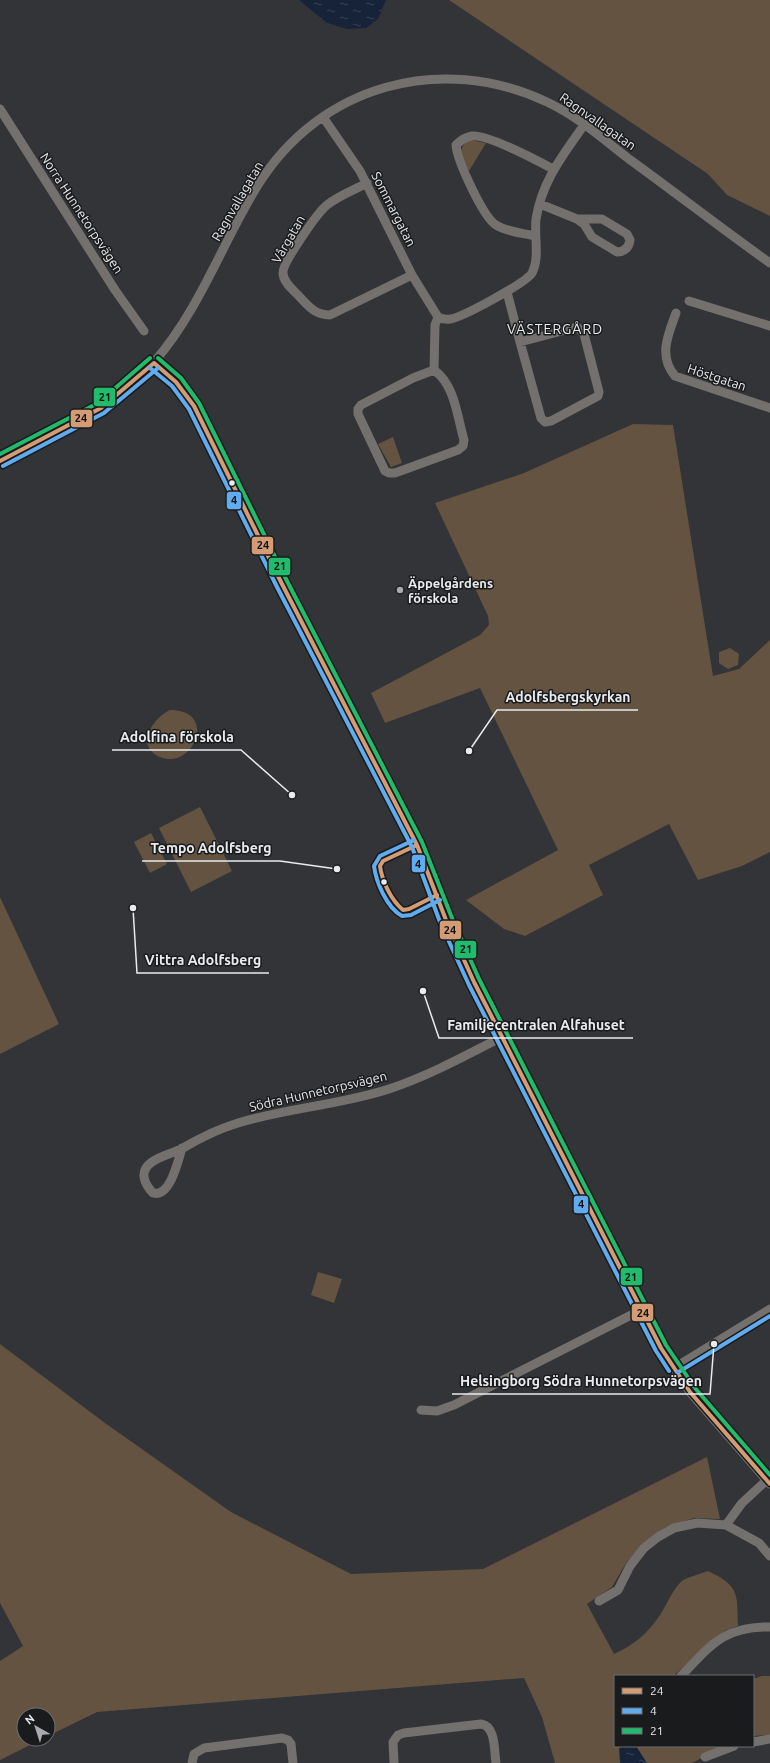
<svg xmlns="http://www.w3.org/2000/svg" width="770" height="1763" font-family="Ubuntu,sans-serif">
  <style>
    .green { fill: #635340 }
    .water { fill: url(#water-ripples) }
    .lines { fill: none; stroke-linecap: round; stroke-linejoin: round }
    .minor { stroke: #73706d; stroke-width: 9 }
    .bus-1-casing { stroke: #1a1b1d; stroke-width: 7 }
    .bus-2-casing { stroke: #1a1b1d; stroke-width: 7 }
    .bus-3-casing { stroke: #1a1b1d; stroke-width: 7 }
    .bus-1 { stroke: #d39c74; stroke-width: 4 }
    .bus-2 { stroke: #60acee; stroke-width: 4 }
    .bus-3 { stroke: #20bc6c; stroke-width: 4 }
    .bus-dot { fill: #e9ebee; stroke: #1a1b1d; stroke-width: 1.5 }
    .poi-dot { fill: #a9abae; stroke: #1a1b1d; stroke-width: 1.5 }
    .labels { text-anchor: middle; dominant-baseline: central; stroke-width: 3; stroke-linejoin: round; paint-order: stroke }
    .street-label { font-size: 13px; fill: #e9ebee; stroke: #1a1b1d }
    .poi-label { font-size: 13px; font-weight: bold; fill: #e9ebee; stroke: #1a1b1d; text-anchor: start }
    .neighbourhood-label { font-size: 14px; letter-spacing: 1px; fill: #e9ebee; stroke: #1a1b1d }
    .leader { fill: none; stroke: #e9ebee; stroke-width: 1.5 }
    .callout-dot { fill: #e9ebee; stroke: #1a1b1d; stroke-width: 1.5 }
    .callout-label { font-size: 14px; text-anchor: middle; font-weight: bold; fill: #e9ebee; stroke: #1a1b1d; stroke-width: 3; stroke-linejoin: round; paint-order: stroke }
    .line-badge { stroke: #1a1b1d; stroke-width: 1.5 }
    .pale-badge-label { font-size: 11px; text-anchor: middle; font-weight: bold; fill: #111 }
  </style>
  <defs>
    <pattern id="water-ripples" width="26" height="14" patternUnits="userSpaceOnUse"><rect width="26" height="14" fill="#162338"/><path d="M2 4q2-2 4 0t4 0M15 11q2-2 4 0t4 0" fill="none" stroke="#384355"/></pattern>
  </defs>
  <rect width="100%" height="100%" fill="#323437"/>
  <!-- green -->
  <path class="green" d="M449,0H770V216L727,195L708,174Z
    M471,140L486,143L469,171C463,159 454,148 471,140Z
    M633,424L673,425L713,676L739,669L770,640V852L742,866L698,880L669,824L589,865L603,895L525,936L504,929L466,900L558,850L480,688L385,723L371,693L480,635L489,625L488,616L435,503L524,473Z
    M393,437L402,463L391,467L378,444Z
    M730,648L739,654L738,665L728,669L719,663V652Z
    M170,710C219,710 193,771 160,757C134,746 153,718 170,710Z
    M200,807L232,871L191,892L159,828Z
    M151,833L167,864L150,873L134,842Z
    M0,897L59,1024L0,1054Z
    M318,1272L342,1279L334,1303L311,1295Z
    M0,1344L105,1423L231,1512L351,1574L483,1569L707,1457L720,1519L694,1518L667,1527L645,1543L626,1563L612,1587L587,1604L614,1654C634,1645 648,1633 660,1615C667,1605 674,1585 685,1579C692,1576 700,1574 708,1571C740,1586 737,1594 738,1626L726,1630L714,1638L692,1660L673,1676H615V1746H725L692,1763H555L542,1717L524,1678L97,1712L48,1736V1715H24V1739H42L0,1760V1661L23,1646L0,1603Z
    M762,1676H770V1735L753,1736V1679Z"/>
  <!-- water -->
  <path class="water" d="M299,0H386L378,19L366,28L347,29L327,23Z
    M619,1746H636L647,1763H620Z"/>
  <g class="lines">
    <!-- minor -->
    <path class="minor" d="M0,109L115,290L144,331
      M323,117L360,171L412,275L438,317C442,319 445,320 450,319C461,318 526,283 532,273C540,258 534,236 536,219C542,181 563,155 584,125
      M367,183C354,190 338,196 327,205C318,212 282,263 283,273C283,282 293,290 298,295C308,306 315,315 330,315L412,275
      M540,204L577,219L584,224L592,237L617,252C625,252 629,247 630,240L627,234L602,219H577
      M535,236C522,233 507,232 496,225C483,217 457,160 456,145C461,140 465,137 472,136C487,134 538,161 553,169
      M507,292L520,342L577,327L584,334L599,392L598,396L551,421L545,422L541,418L520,342
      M689,301L770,326
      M676,313C668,335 658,356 675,376L770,408
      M154,363C172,376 182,387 194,406L282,584L417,845L446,920L474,982L661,1348L690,1392L770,1484
      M434,370C455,385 457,416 464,440L463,446L458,450L395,473H389L385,471L358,414V409L361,405L413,378L434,370L435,325L438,317
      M0,461C54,433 114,408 155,361C200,309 222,243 258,185C320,85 441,52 547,102C577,116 603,139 629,159C676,193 722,229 770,263
      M182,1148C178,1161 170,1198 153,1193C149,1189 145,1183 144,1177C142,1159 171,1155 183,1148C200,1138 218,1129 238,1123C287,1108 340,1105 389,1089C428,1076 465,1056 502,1037
      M674,1368L770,1309
      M421,1410L437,1411L454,1405L641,1310
      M726,1525L759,1543L770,1556
      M599,1601L618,1590L630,1566L644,1548L658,1537L674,1528L697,1523L726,1525L742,1503L767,1480
      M681,1676C711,1645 724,1626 770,1627
      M753,1742L770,1739
      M705,1757L734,1746
      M192,1763L194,1754L204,1748L282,1738L288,1740L291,1744L293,1763
      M394,1763L393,1742L398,1735L404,1733L481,1724C496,1726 494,1751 496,1763"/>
    <defs>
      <path id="bus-1" d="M154,363L176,382L194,406L282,584L417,845L446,920L474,982L661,1348L690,1392L770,1484
        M0,461L101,408L154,363
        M417,845L383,861L380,866C382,881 391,900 403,910L409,909L437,895"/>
      <path id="bus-2" d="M150,368L172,386L189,409L277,587L412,847L440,922L469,985L656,1351L669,1371
        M3,466L104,413L158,368
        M414,840L380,856L374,866C376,882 387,908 402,916L411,915L440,900
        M677,1373L770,1316"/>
      <path id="bus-3" d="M158,358L181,378L199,403L287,581L422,842L452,918L479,979L666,1345L695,1388L770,1475
        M0,454L98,403L150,358"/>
    </defs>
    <!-- bus-1 casing -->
    <use href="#bus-1" class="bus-1-casing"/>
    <!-- bus-2 casing -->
    <use href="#bus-2" class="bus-2-casing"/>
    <!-- bus-3 casing -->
    <use href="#bus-3" class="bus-3-casing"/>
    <!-- bus-1 -->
    <use href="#bus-1" class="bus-1"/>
    <!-- bus-2 -->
    <use href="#bus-2" class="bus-2"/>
    <!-- bus-3 -->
    <use href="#bus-3" class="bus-3"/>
  </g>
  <!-- markers -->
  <g class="bus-dot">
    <circle cx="232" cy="483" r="3.5"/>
    <circle cx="384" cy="882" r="3.5"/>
  </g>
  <circle class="poi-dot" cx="400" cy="590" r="4"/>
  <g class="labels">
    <!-- street labels -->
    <g class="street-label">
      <text transform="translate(598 121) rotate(35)">Ragnvallagatan</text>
      <text transform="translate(237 201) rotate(-60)">Ragnvallagatan</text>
      <text transform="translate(394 209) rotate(63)">Sommargatan</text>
      <text transform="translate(82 213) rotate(57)">Norra Hunnetorpsvägen</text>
      <text transform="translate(288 239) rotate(-60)">Vårgatan</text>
      <text transform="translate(717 377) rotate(18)">Höstgatan</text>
      <text transform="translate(318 1091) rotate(-13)">Södra Hunnetorpsvägen</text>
    </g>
    <!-- poi labels -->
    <g class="poi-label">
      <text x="408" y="583">Äppelgårdens<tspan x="408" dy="15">förskola</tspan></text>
    </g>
    <!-- neighbourhood labels -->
    <g class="neighbourhood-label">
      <text x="555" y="329">VÄSTERGÅRD</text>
    </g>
  </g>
  <!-- callouts -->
  <path class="leader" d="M469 751L497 710H638M292 795L241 750H112M337 869L280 861H142M133 908L137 973H269M423 991L439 1038H633M714 1344L710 1394H452"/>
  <g class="callout-dot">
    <circle cx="469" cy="751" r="4"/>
    <circle cx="292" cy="795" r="4"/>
    <circle cx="337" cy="869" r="4"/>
    <circle cx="133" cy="908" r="4"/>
    <circle cx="423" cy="991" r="4"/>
    <circle cx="714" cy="1344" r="4"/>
  </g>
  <g class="callout-label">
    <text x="568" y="702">Adolfsbergskyrkan</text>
    <text x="177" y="742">Adolfina förskola</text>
    <text x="211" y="853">Tempo Adolfsberg</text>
    <text x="203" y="965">Vittra Adolfsberg</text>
    <text x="536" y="1030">Familjecentralen Alfahuset</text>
    <text x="581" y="1386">Helsingborg Södra Hunnetorpsvägen</text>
  </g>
  <g class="line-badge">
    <rect x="93" y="387" width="23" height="20" rx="4" fill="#20bc6c"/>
    <rect x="70" y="409" width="23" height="19" rx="4" fill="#d39c74"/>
    <rect x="226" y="491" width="16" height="19" rx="4" fill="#60acee"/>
    <rect x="251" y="536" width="23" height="19" rx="4" fill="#d39c74"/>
    <rect x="268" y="557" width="23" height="19" rx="4" fill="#20bc6c"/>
    <rect x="411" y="854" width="15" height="19" rx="4" fill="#60acee"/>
    <rect x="439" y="920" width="23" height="20" rx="4" fill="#d39c74"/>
    <rect x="454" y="940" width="23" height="19" rx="4" fill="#20bc6c"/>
    <rect x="573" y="1195" width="16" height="19" rx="4" fill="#60acee"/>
    <rect x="620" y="1267" width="23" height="19" rx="4" fill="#20bc6c"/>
    <rect x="631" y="1303" width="23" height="19" rx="4" fill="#d39c74"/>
  </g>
  <g class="pale-badge-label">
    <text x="105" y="401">21</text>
    <text x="81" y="422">24</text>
    <text x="234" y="504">4</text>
    <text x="263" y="549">24</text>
    <text x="280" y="570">21</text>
    <text x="418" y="868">4</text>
    <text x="450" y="934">24</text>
    <text x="466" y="953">21</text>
    <text x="581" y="1208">4</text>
    <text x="631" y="1281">21</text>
    <text x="643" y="1317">24</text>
  </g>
  <!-- legend -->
  <rect x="614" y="1675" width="140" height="72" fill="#1a1b1d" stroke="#6d6e71"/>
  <rect x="622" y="1688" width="20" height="6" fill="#d39c74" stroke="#6d6e71"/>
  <text x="650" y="1695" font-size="12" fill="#e9ebee">24</text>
  <rect x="622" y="1708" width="20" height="6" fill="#60acee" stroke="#6d6e71"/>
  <text x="650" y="1715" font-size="12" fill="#e9ebee">4</text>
  <rect x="622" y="1728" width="20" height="6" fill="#20bc6c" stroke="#6d6e71"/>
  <text x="650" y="1735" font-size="12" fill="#e9ebee">21</text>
  <!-- north arrow -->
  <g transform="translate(36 1727) rotate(321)"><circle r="19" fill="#1a1b1d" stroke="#6d6e71"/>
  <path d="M0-3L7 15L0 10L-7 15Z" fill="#a9abae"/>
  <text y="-6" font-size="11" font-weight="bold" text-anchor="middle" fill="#e9ebee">N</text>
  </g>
</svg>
